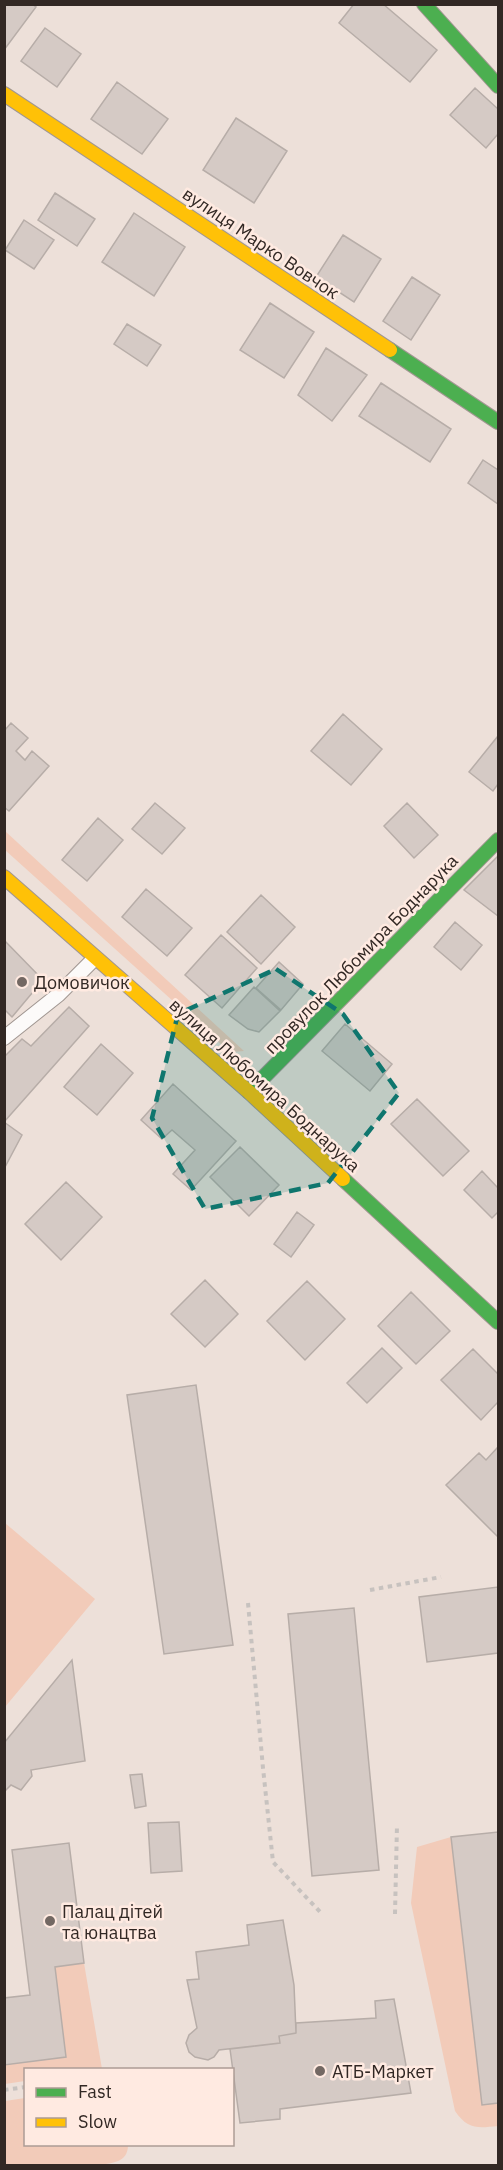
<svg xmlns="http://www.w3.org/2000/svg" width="503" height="2170" font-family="'IBM Plex Sans',sans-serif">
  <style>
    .green { fill: #f2cbb9 }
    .building { fill: #d5cac5; stroke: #b7ada8; stroke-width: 1.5 }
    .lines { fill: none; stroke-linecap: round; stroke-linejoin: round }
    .lane-casing { stroke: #a09691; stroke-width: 16 }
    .fast-casing { stroke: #a09691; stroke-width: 16 }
    .slow-casing { stroke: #a09691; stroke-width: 16 }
    .path { stroke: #c7c2bf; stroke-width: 4; stroke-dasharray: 4.5 4.5; stroke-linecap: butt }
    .lane { stroke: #fcfaf9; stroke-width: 14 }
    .fast { stroke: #4caf50; stroke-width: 14 }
    .slow { stroke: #ffc107; stroke-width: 14 }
    .marked { fill: #0f766e; fill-opacity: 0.2; stroke: #0f766e; stroke-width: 4.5; stroke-dasharray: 12 8; stroke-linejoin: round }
    .poi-dot { fill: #736863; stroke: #ffeae1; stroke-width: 2 }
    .labels { text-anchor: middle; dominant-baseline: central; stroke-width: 5; stroke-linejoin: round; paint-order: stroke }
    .street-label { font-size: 18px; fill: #322824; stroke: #ffeae1 }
    .poi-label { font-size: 18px; fill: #322824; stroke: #ffeae1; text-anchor: start }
  </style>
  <rect width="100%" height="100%" fill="#ede0d9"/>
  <!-- green -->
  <path class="green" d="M5,831L244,1051L233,1052L223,1046L5,850Z
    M5,1523L95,1599L5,1707Z
    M451,1837L483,2105L498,2103V2126C478,2128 468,2130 455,2111L411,1903L417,1847Z
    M84,1963L102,2069L26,2070L25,2081L5,2084L4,2065L66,2057L55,1967Z
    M25,2098L26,2144L128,2145C128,2151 126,2157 120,2160C103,2170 28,2166 5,2165V2101Z"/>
  <!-- building -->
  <path class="building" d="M4,4H32L36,7L4,50Z
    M354,4H383L437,50L410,82L339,23Z
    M45,28L81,54L57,87L21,61Z
    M117,82L168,119L142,154L91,119Z
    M475,88L498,109V134L486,148L450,115Z
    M236,118L287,151L254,203L203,170Z
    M55,193L95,219L77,246L38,220Z
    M134,213L185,247L154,296L102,262Z
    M24,220L54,240L34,269L5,250Z
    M343,235L381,259L354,302L316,277Z
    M412,277L440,295L411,340L383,321Z
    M270,303L314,332L284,378L240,350Z
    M127,324L161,345L147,366L114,344Z
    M326,348L367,375L332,421L298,395Z
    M381,383L451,429L430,462L359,416Z
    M483,460L498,470V504L468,483Z
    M343,714L382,749L351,785L311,751Z
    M11,723L28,738L16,751L25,760L32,751L49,766L9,811L4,807V731Z
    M498,736V784L493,791L469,772Z
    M155,803L185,828L162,854L132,829Z
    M407,803L438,835L414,858L384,826Z
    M98,818L123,840L87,881L62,860Z
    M498,856V916L464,890Z
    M146,889L192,928L167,956L122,917Z
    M261,895L295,927L261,964L227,932Z
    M455,922L482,945L461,970L434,947Z
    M221,935L257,968L222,1008L185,975Z
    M4,940L43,980L12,1017L4,1009Z
    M279,962L303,984L281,1010L256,988Z
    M254,987L280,1011L259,1032L248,1029L229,1015Z
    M69,1007L89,1026L4,1122V1057L22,1039L31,1046Z
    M345,1024L392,1064L370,1091L322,1051Z
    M101,1044L133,1073L97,1115L64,1087Z
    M173,1084L236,1141L191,1190L173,1174L195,1150L172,1130L162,1139L141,1120Z
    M417,1099L469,1151L443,1176L391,1124Z
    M4,1122L22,1135L4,1169Z
    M240,1147L279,1185L249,1216L210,1177Z
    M482,1171L498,1188V1212L492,1218L464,1190Z
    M66,1182L102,1217L61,1260L25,1224Z
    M297,1212L314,1225L291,1257L274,1244Z
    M205,1280L238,1314L205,1347L171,1314Z
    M307,1281L345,1319L305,1360L267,1321Z
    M411,1292L450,1331L416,1364L378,1326Z
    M382,1348L402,1368L367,1403L347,1383Z
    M473,1349L498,1374V1402L481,1420L441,1380Z
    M196,1385L233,1645L164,1654L127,1395Z
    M498,1447V1537L446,1485L479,1453L486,1460Z
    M498,1587V1653L427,1662L419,1597Z
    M354,1608L379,1870L312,1876L288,1614Z
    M72,1660L85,1761L31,1770L32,1776L21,1790L11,1785L4,1792V1743Z
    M142,1774L146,1806L135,1808L130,1775Z
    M179,1822L182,1871L151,1873L148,1823Z
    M498,1832V2103L482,2105L451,1837Z
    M69,1843L84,1963L55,1967L66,2057L4,2065V1998L30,1995L12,1850Z
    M283,1920L294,1985L296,2033L279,2036L280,2043L219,2050L214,2057L208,2060L195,2057L189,2052L186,2043L189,2035L197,2028L187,1980L199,1979L196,1952L249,1945L247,1925Z
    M394,1999L411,2093L280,2109V2119L240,2123L230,2049L280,2043L279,2036L296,2033V2023L376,2018L375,2001Z"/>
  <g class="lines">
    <defs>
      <path id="lane" d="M4,1038L58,995L95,958"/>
      <path id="fast" d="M424,4L498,86
        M390,350L498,422
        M249,1092L498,840
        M343,1179L498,1322"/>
      <path id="slow" d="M4,94L390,350
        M4,877L249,1092L343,1179"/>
    </defs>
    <!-- lane casing -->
    <use href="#lane" class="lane-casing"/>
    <!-- fast casing -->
    <use href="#fast" class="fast-casing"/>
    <!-- slow casing -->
    <use href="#slow" class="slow-casing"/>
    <!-- path -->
    <path class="path" d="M370,1590L441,1577
      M248,1603L263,1768L273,1862L322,1914
      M395,1914L397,1825
      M4,2090L26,2087"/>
    <!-- lane -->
    <use href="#lane" class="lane"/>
    <!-- fast -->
    <use href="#fast" class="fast"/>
    <!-- slow -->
    <use href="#slow" class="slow"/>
  </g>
  <!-- marked area -->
  <path class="marked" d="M276,969L343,1014L399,1093L328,1183L205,1209L152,1118L178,1014Z"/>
  <!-- markers -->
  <g class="poi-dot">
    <circle cx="22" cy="982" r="6"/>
    <circle cx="50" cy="1921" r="6"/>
    <circle cx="320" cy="2071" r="6"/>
  </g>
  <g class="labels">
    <!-- street labels -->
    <g class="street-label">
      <text transform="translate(261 243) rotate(34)">вулиця Марко Вовчок</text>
      <text transform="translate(361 954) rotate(-46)">провулок Любомира Боднарука</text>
      <text transform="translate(265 1085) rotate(42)">вулиця Любомира Боднарука</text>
    </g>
    <!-- poi labels -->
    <g class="poi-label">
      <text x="34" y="982">Домовичок</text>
      <text x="62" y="1911">Палац дітей<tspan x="62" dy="21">та юнацтва</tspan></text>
      <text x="332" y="2071">АТБ-Маркет</text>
    </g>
  </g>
  <!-- border -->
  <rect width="503" height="2170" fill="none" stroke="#322824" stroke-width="12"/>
  <!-- legend -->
  <rect x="24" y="2068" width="210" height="78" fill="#ffeae1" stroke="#ad9c95" stroke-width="1.5"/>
  <rect x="36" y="2088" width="30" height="9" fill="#4caf50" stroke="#ad9c95" stroke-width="1.5"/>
  <text x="78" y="2098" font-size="18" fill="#322824">Fast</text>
  <rect x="36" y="2118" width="30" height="9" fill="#ffc107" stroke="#ad9c95" stroke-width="1.5"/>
  <text x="78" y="2128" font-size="18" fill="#322824">Slow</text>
</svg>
